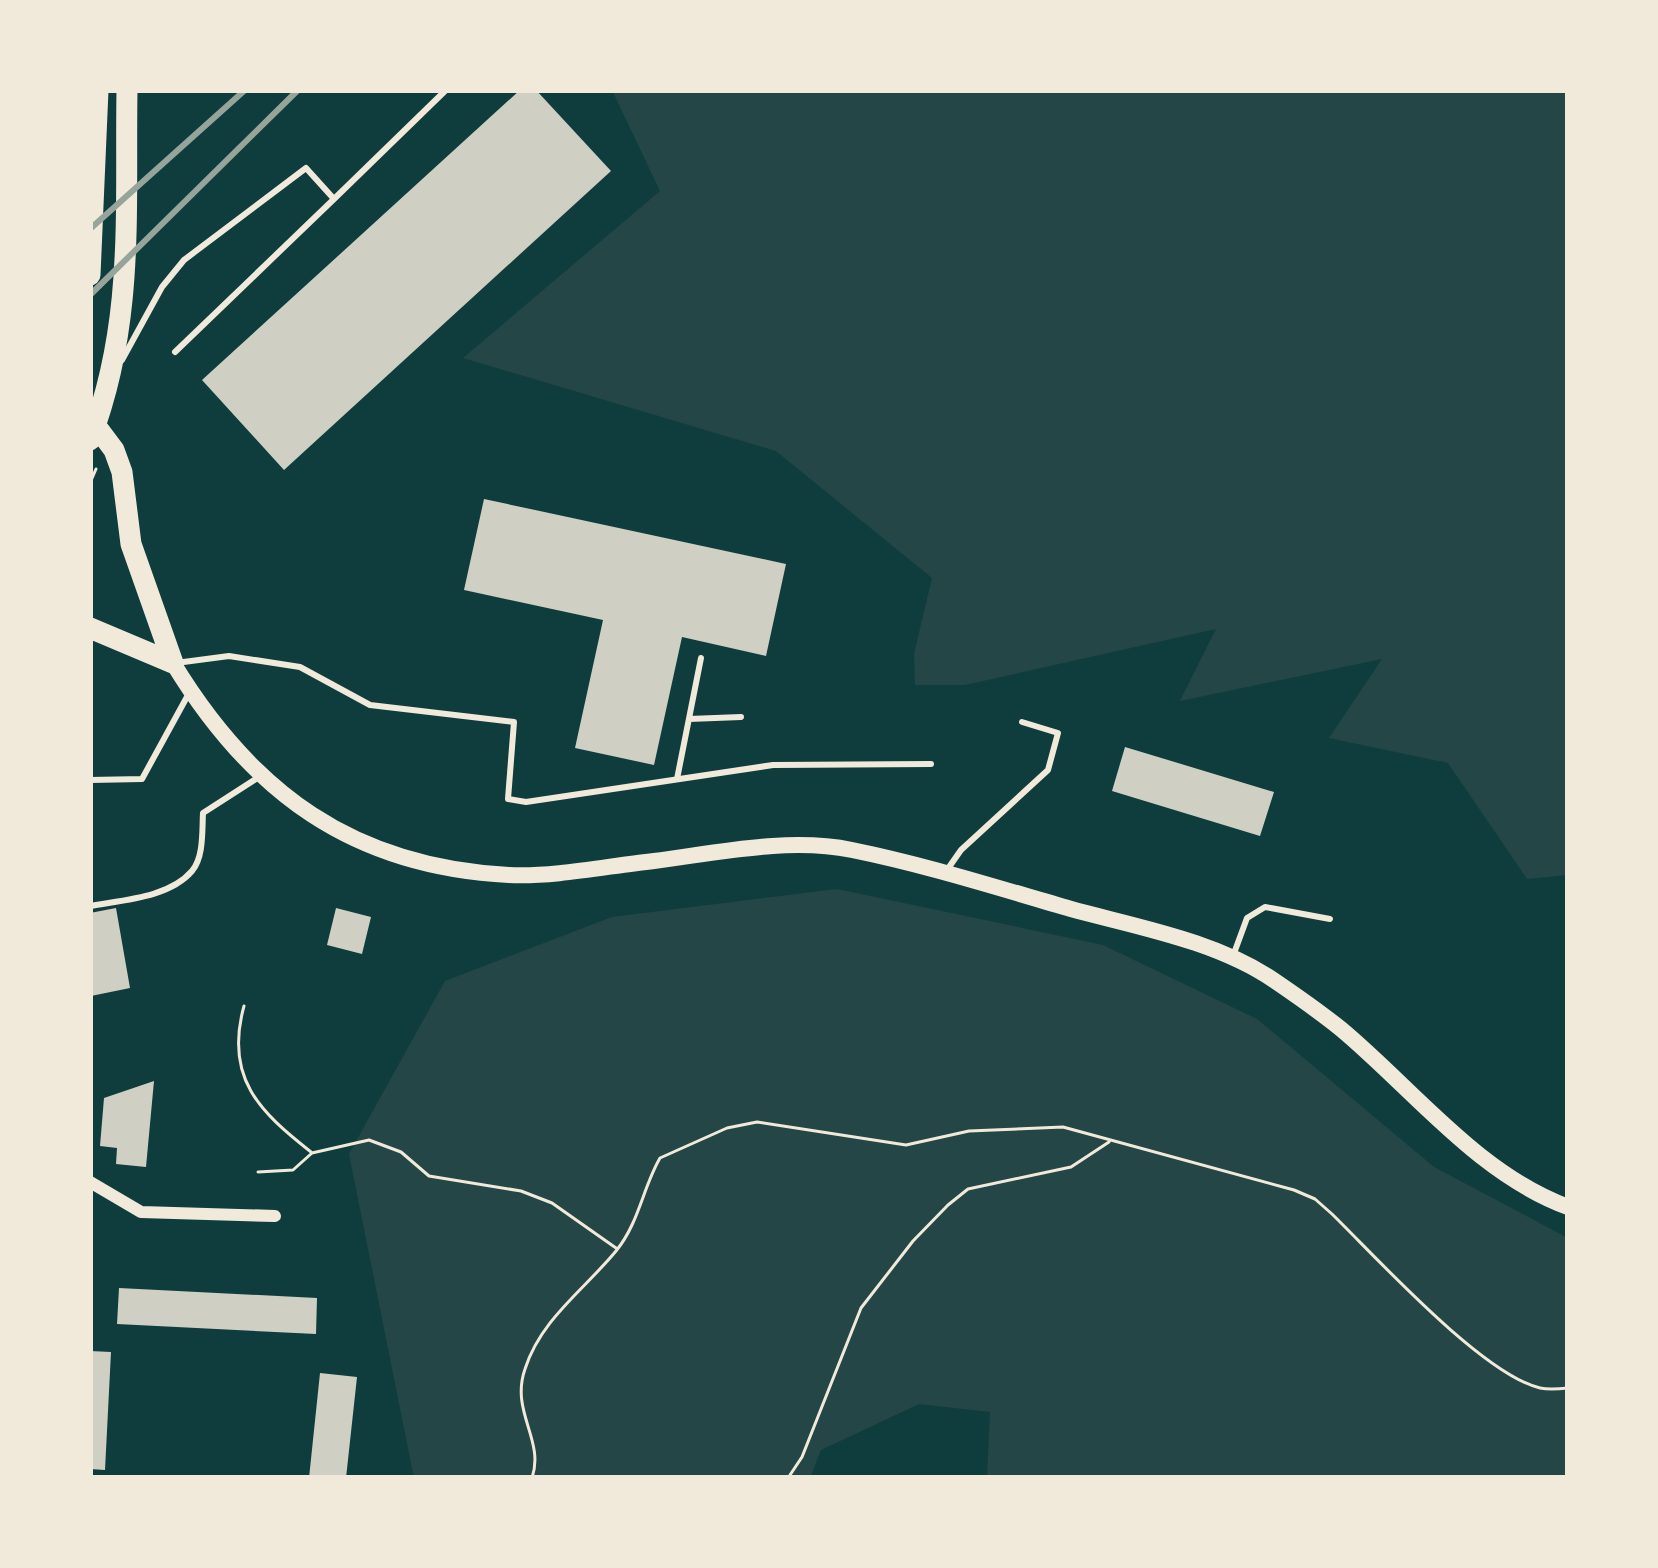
<svg xmlns="http://www.w3.org/2000/svg" width="1658" height="1568" font-family="'Open Sans',sans-serif">
  <style>
    .green { fill: #244646 }
    .building { fill: #cfcfc3 }
    .lines { fill: none; stroke-linecap: round; stroke-linejoin: round }
    .path { stroke: #f1e9da; stroke-width: 3 }
    .service { stroke: #f1e9da; stroke-width: 6 }
    .minor { stroke: #f1e9da; stroke-width: 12 }
    .tertiary { stroke: #f1e9da; stroke-width: 16 }
    .primary { stroke: #f1e9da; stroke-width: 21 }
    .rail { stroke: #97a49c; stroke-width: 6 }
  </style>
  <rect width="100%" height="100%" fill="#0f3d3e"/>
  <!-- green -->
  <path class="green" d="M612,90H1568V875L1527,879L1448,763L1329,738L1382,659L1180,701L1216,629L965,685H915L914,654L932,578L776,451L463,358L660,191Z
    M837,889L1103,945L1257,1019L1434,1167L1568,1238V1478H987L990,1412L919,1404L821,1450L810,1478H414L349,1154L445,981L612,917Z"/>
  <!-- building -->
  <path class="building" d="M520,90H536L611,171L284,470L202,380Z
    M484,499L786,564L766,656L682,637L654,765L575,748L603,620L464,590Z
    M1125,747L1274,792L1260,836L1112,791Z
    M116,908L130,988L91,996L90,913Z
    M336,908L371,917L362,954L327,945Z
    M154,1081L146,1167L116,1164L117,1148L100,1146L104,1098Z
    M119,1288L317,1298L316,1334L117,1324Z
    M90,1351L111,1352L105,1470L90,1469Z
    M320,1373L357,1377L346,1478H309Z"/>
  <g class="lines">
    <!-- path -->
    <path class="path" d="M90,483L96,469
      M244,1006C224,1078 260,1112 311,1152
      M258,1172L293,1170L312,1153L369,1140L401,1152L429,1176L521,1191L552,1203L616,1248
      M532,1478C545,1440 510,1412 525,1369C541,1319 584,1290 616,1251C639,1223 643,1187 660,1158L727,1128L757,1122L906,1145L969,1131L1063,1127L1294,1190L1315,1199L1332,1214C1377,1258 1482,1374 1540,1388C1549,1390 1559,1389 1568,1388
      M788,1478L802,1457L861,1308L913,1241L948,1205L968,1189L1071,1167L1109,1142"/>
    <!-- service -->
    <path class="service" d="M175,352L334,199
      M122,360L162,287L184,260L306,168L334,199L446,90
      M176,663L229,656L300,667L370,705L514,722L508,799L526,802L773,765L931,764
      M689,719L741,717
      M677,779L701,658
      M90,780L142,779L188,695
      M947,870L961,850L1048,770L1058,733L1022,722
      M90,906C122,900 169,898 192,871C204,857 202,830 203,813L259,777
      M1233,956L1247,918L1265,907L1330,919"/>
    <!-- minor -->
    <path class="minor" d="M90,1182L141,1212L275,1216"/>
    <!-- tertiary -->
    <path class="tertiary" d="M173,663C252,793 353,867 509,875C556,877 607,866 654,861C717,853 788,837 852,850C926,865 998,888 1071,909C1137,927 1217,941 1275,981C1297,996 1320,1012 1341,1029C1413,1089 1478,1174 1568,1207"/>
    <!-- primary -->
    <path class="primary" d="M90,275L98,90
      M90,427L99,430L114,450L122,472L131,544L173,663
      M90,440C135,322 125,213 127,90
      M90,628L173,663"/>
    <!-- rail -->
    <path class="rail" d="M90,229L245,90
      M90,295L298,90"/>
  </g>
  <!-- border -->
  <rect width="1658" height="1568" fill="none" stroke="#f1e9da" stroke-width="186"/>
</svg>
